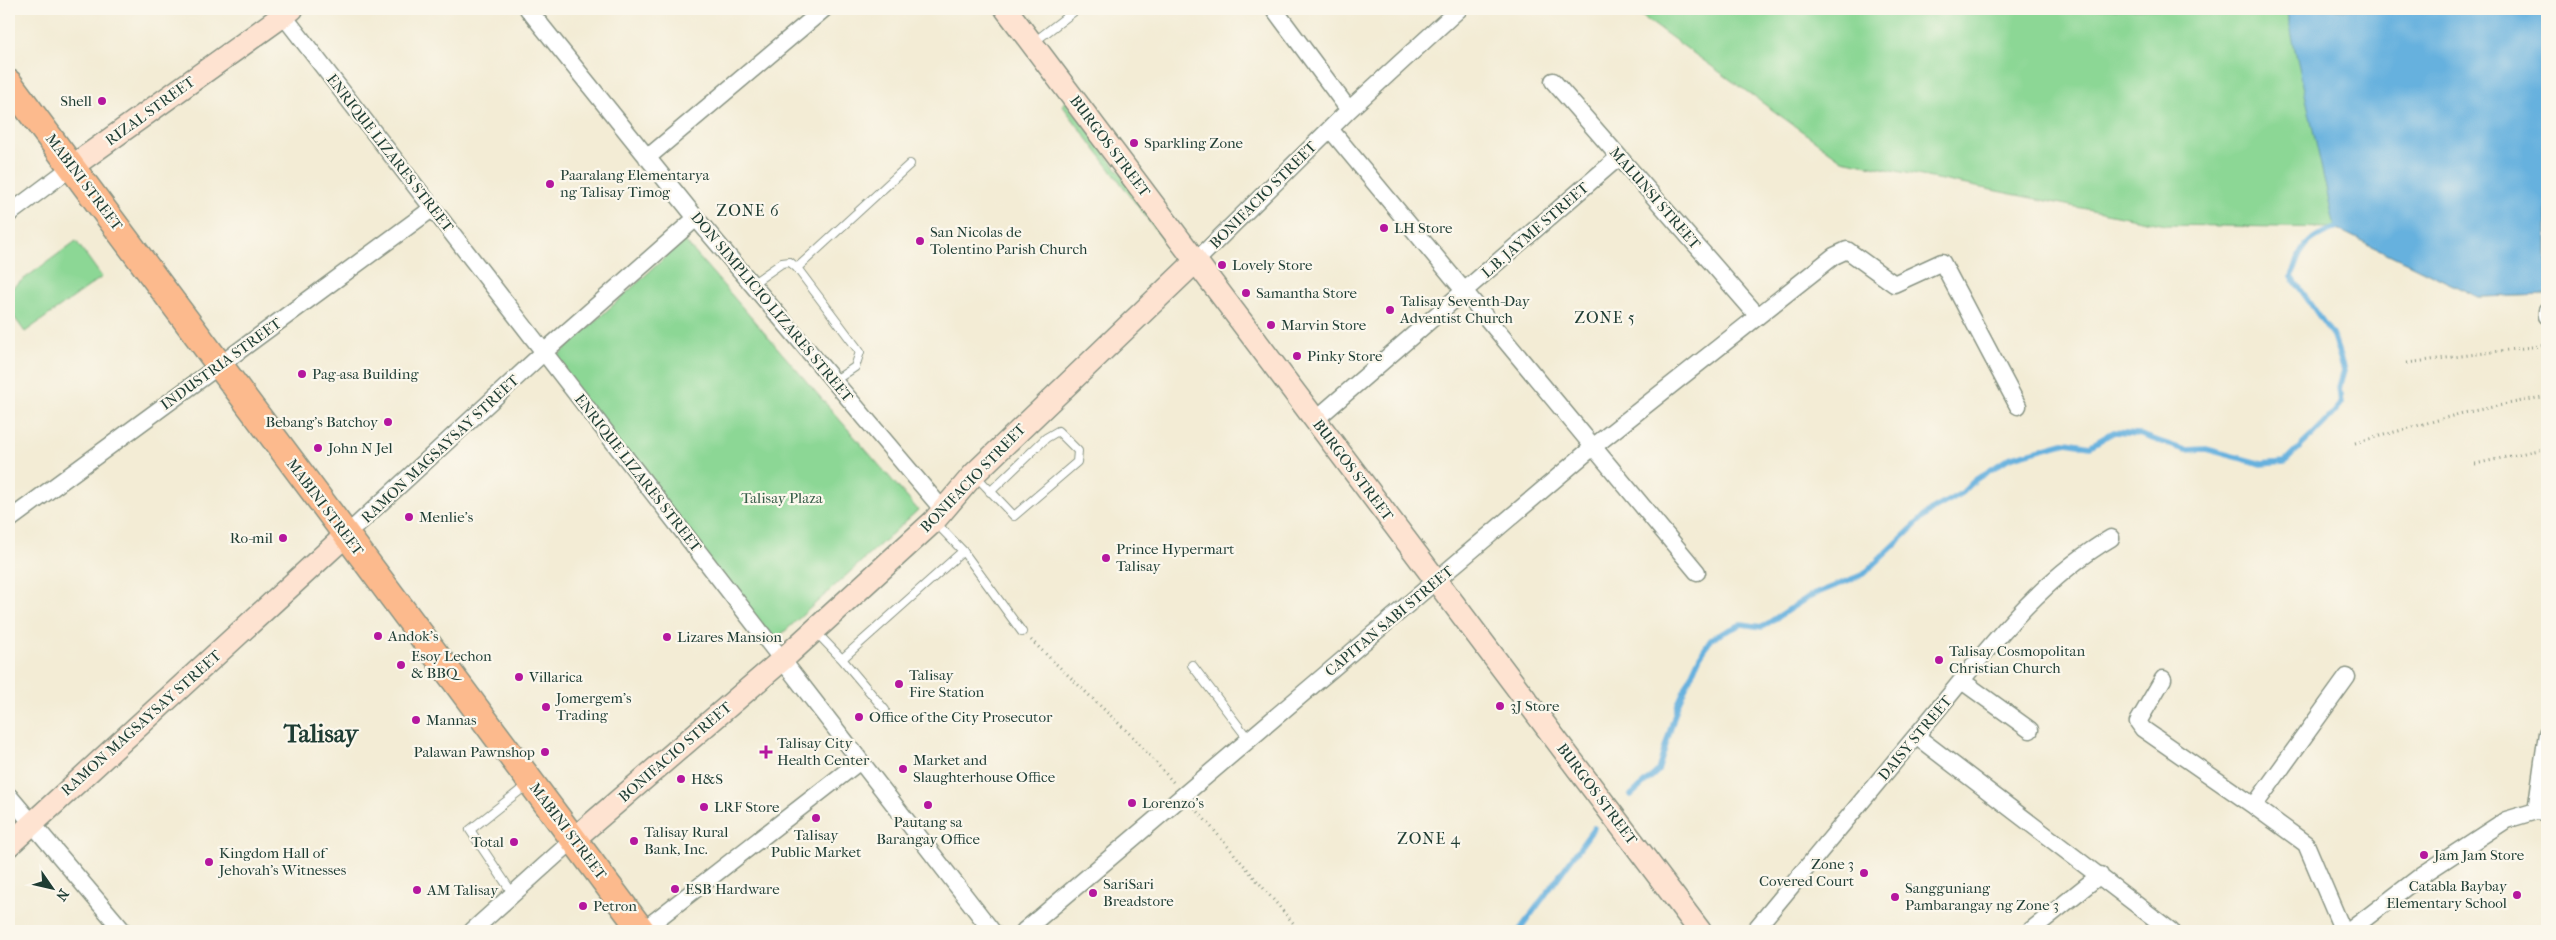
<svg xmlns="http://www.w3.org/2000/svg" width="2556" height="940" font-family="'IM FELL French Canon',serif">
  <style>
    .green { fill: #8cd795; stroke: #568a64 }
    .water { fill: #66b1de; stroke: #427789 }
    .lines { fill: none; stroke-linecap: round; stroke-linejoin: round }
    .stream { stroke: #66b1de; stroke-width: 5.5 }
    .lane-casing { stroke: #899484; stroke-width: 10 }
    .street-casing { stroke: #899484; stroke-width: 19 }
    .secondary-casing { stroke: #899484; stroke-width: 25 }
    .primary-casing { stroke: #899484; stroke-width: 29 }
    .path { stroke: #899484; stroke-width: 3; stroke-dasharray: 1 4; stroke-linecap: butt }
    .lane { stroke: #fff; stroke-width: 8 }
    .street { stroke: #fff; stroke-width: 16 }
    .secondary { stroke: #fee3d1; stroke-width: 22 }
    .primary { stroke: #fcba8d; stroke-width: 26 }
    .poi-dot { fill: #b5179e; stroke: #fbf7ec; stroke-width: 2 }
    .labels { text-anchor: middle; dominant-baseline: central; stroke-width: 4.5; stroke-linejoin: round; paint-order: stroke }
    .poi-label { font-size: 15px; fill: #1f3d34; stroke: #fbf7ec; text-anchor: start }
    .street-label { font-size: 15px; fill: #1f3d34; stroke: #fbf7ec }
    .park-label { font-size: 15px; fill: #355c47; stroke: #fbf7ec }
    .neighbourhood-label { font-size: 16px; letter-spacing: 1px; fill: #1f3d34; stroke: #fbf7ec }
    .town-label { font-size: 25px; font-weight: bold; fill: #1f3d34; stroke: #fbf7ec }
  </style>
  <rect width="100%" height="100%" fill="#fbf7ec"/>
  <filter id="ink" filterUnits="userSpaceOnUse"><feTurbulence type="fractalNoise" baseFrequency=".02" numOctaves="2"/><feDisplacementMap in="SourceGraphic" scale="10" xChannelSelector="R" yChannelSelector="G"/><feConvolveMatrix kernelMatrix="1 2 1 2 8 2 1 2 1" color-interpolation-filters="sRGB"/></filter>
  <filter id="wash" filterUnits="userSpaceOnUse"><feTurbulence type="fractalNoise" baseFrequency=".0096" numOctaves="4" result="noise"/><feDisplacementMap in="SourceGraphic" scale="20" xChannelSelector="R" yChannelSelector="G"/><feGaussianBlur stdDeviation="1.12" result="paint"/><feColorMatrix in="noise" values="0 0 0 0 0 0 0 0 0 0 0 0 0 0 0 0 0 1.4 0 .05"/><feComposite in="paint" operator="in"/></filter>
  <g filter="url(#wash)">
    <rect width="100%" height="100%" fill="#f3ecd5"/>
    <!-- green -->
    <path class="green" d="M1632,9H2547V295L2478,297L2335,228L2166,225L1842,160Z
      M1066,101L1178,250L1174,254L1062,105Z
      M684,240L918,510L773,642L553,360Z
      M76,241L102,277L25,332L9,310V290Z"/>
    <!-- water -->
    <path class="water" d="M2286,9H2547V295L2478,297L2335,228Z"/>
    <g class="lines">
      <!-- stream -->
      <path class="stream" d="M1631,795L1658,771L1678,704L1700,656L1712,638L1742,624L1762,627L1810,596L1864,574L1930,511L1962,493L1975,480L2009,458L2067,442L2090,446L2114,432L2138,434L2185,450L2206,449L2262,464L2285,462C2304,442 2324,426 2341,404L2339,387L2344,370L2333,336L2292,277C2303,245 2304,241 2335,228
        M1519,931L1594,828"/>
    </g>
  </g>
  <g filter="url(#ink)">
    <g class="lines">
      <defs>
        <path id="lane" d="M1034,42L1077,9
          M797,268L910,164
          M752,284L782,263L790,262L797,268L860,352L855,367L834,381
          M975,475L1014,516L1077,462L1078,451L1058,431L1046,438L990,492
          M935,522L963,551L1022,632
          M815,631L842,659L885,710
          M842,659L963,551
          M1192,665L1249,740
          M513,894L470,830L527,785"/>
        <path id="street" d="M528,9L696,218L943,510
          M1274,9L1349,110
          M283,15L992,931
          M1553,81L1757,315
          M1330,129L1697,572
          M647,158L824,9
          M9,214L73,166
          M1196,261L1349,110L1459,9
          M2547,310V316
          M1315,420L1619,157
          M9,520L433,208
          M346,535L544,352L696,218
          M2163,679L2138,722L2143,729L2254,806
          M1962,681L2030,730
          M1916,736L2171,931
          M9,796L123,931
          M2536,811L2547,733
          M472,931L574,839
          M642,931L860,761
          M1024,931L1593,447L1834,256L1847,250L1894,284L1942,262L2018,406
          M1754,931C1812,861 1871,790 1930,719C1984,654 2037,581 2111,538
          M2030,931L2100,875
          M2343,931L2306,844L2254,806L2347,677
          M2349,931L2422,875L2506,820L2536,811L2547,813"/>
        <path id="secondary" d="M1006,9L1700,931
          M73,166L292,9
          M574,839L782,660L934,521L974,474L1196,261
          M9,845L346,535"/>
        <path id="primary" d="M9,83L642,931"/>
      </defs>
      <!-- lane casing -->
      <use href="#lane" class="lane-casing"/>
      <!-- street casing -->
      <use href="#street" class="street-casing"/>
      <!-- secondary casing -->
      <use href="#secondary" class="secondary-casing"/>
      <!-- primary casing -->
      <use href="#primary" class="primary-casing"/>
      <!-- path -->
      <path class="path" d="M2407,363L2547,345
        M2355,443L2463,413L2547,396
        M2475,464L2547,448
        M1031,640L1133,737L1173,782
        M1195,808L1300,931"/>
      <!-- lane -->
      <use href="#lane" class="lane"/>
      <!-- street -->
      <use href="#street" class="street"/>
      <!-- secondary -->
      <use href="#secondary" class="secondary"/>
      <!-- primary -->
      <use href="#primary" class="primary"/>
    </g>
  </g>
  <!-- markers -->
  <g class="poi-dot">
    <circle cx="102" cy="101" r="5"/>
    <circle cx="1134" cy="143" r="5"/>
    <circle cx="550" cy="184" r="5"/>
    <circle cx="1384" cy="228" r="5"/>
    <circle cx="920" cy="241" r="5"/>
    <circle cx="1222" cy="265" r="5"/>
    <circle cx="1246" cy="293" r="5"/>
    <circle cx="1390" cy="310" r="5"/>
    <circle cx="1271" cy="325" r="5"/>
    <circle cx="1297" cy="356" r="5"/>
    <circle cx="302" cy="374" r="5"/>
    <circle cx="388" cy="422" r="5"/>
    <circle cx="318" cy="448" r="5"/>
    <circle cx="409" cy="517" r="5"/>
    <circle cx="283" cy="538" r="5"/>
    <circle cx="1106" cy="558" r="5"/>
    <circle cx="378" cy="636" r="5"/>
    <circle cx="667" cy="637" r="5"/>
    <circle cx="1939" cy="660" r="5"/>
    <circle cx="401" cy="665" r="5"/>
    <circle cx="519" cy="677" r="5"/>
    <circle cx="899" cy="684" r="5"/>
    <circle cx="1500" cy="706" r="5"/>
    <circle cx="546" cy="707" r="5"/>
    <circle cx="859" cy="717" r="5"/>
    <circle cx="416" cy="720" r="5"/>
    <circle cx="545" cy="752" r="5"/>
    <path d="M763.5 744.5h5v5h5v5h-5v5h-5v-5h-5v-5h5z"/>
    <circle cx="903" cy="769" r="5"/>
    <circle cx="681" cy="779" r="5"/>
    <circle cx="1132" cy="803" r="5"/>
    <circle cx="928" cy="805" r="5"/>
    <circle cx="704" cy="807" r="5"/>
    <circle cx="816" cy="818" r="5"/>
    <circle cx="634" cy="841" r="5"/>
    <circle cx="514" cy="842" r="5"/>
    <circle cx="2424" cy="855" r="5"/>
    <circle cx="209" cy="862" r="5"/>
    <circle cx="1864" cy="873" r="5"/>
    <circle cx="675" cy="889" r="5"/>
    <circle cx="417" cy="890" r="5"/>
    <circle cx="1093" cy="893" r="5"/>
    <circle cx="2517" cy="895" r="5"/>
    <circle cx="1895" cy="897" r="5"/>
    <circle cx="583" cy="906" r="5"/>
  </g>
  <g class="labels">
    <!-- poi labels -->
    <g class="poi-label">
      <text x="92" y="101" text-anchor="end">Shell</text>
      <text x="1144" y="143">Sparkling Zone</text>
      <text x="560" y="175">Paaralang Elementarya<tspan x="560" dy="17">ng Talisay Timog</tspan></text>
      <text x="1394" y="228">LH Store</text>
      <text x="930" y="232">San Nicolas de<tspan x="930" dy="17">Tolentino Parish Church</tspan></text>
      <text x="1232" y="265">Lovely Store</text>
      <text x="1256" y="293">Samantha Store</text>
      <text x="1400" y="301">Talisay Seventh-Day<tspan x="1400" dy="17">Adventist Church</tspan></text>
      <text x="1281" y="325">Marvin Store</text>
      <text x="1307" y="356">Pinky Store</text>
      <text x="312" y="374">Pag-asa Building</text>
      <text x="378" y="422" text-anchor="end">Bebang's Batchoy</text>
      <text x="328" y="448">John N Jel</text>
      <text x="419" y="517">Menlie's</text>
      <text x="273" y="538" text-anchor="end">Ro-mil</text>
      <text x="1116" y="549">Prince Hypermart<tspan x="1116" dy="17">Talisay</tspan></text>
      <text x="388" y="636">Andok's</text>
      <text x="677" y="637">Lizares Mansion</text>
      <text x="1949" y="651">Talisay Cosmopolitan<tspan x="1949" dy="17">Christian Church</tspan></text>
      <text x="411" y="656">Esoy Lechon<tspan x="411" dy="17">&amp; BBQ</tspan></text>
      <text x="909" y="675">Talisay<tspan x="909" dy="17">Fire Station</tspan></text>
      <text x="529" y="677">Villarica</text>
      <text x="556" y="698">Jomergem's<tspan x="556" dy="17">Trading</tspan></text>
      <text x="1510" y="706">3J Store</text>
      <text x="869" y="717">Office of the City Prosecutor</text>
      <text x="426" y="720">Mannas</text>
      <text x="777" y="743">Talisay City<tspan x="777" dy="17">Health Center</tspan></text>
      <text x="535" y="752" text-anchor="end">Palawan Pawnshop</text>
      <text x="913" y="760">Market and<tspan x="913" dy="17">Slaughterhouse Office</tspan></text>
      <text x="691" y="779">H&amp;S</text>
      <text x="1142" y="803">Lorenzo's</text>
      <text x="714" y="807">LRF Store</text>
      <text x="928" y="822" text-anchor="middle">Pautang sa<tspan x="928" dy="17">Barangay Office</tspan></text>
      <text x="644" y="832">Talisay Rural<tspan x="644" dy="17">Bank, Inc.</tspan></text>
      <text x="816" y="835" text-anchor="middle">Talisay<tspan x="816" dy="17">Public Market</tspan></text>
      <text x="504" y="842" text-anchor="end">Total</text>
      <text x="219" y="853">Kingdom Hall of<tspan x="219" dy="17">Jehovah's Witnesses</tspan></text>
      <text x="2434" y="855">Jam Jam Store</text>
      <text x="1854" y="864" text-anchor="end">Zone 3<tspan x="1854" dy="17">Covered Court</tspan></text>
      <text x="1103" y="884">SariSari<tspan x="1103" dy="17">Breadstore</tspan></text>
      <text x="2507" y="886" text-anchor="end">Catabla Baybay<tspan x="2507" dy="17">Elementary School</tspan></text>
      <text x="1905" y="888">Sangguniang<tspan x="1905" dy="17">Pambarangay ng Zone 3</tspan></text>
      <text x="685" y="889">ESB Hardware</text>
      <text x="427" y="890">AM Talisay</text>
      <text x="593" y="906">Petron</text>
    </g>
    <!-- street labels -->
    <g class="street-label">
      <text transform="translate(150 111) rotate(-36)">RIZAL STREET</text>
      <text transform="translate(1110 146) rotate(53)">BURGOS STREET</text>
      <text transform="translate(390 153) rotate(52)">ENRIQUE LIZARES STREET</text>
      <text transform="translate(84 182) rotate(53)">MABINI STREET</text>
      <text transform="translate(1263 195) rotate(-45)">BONIFACIO STREET</text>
      <text transform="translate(1655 198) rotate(49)">MALUNSI STREET</text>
      <text transform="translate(1535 230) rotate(-41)">L.B. JAYME STREET</text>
      <text transform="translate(772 307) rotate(50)">DON SIMPLICIO LIZARES STREET</text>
      <text transform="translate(221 364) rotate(-36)">INDUSTRIA STREET</text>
      <text transform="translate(440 449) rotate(-43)">RAMON MAGSAYSAY STREET</text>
      <text transform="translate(1353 470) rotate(53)">BURGOS STREET</text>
      <text transform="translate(638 473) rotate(52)">ENRIQUE LIZARES STREET</text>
      <text transform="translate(973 478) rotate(-46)">BONIFACIO STREET</text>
      <text transform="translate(325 507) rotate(53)">MABINI STREET</text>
      <text transform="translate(1389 621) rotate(-40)">CAPITAN SABI STREET</text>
      <text transform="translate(141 723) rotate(-42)">RAMON MAGSAYSAY STREET</text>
      <text transform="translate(1915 738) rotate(-50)">DAISY STREET</text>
      <text transform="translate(675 752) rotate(-41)">BONIFACIO STREET</text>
      <text transform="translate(1597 794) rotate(53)">BURGOS STREET</text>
      <text transform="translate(568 831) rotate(53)">MABINI STREET</text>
    </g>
    <!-- park labels -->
    <g class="park-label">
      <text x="782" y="498">Talisay Plaza</text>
    </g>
    <!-- neighbourhood labels -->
    <g class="neighbourhood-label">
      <text x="748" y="210">ZONE 6</text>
      <text x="1605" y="317">ZONE 5</text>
      <text x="1429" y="838">ZONE 4</text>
    </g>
    <!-- town labels -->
    <g class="town-label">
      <text x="321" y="733">Talisay</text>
    </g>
  </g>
  <!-- margin -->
  <rect width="2556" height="940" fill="none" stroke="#fbf7ec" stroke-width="30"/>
  <!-- north arrow -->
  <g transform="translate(52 888) rotate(124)" stroke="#fbf7ec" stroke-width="4" paint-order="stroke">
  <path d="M0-4L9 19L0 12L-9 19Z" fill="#1f3d34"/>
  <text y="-8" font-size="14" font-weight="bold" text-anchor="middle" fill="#1f3d34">N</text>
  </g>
</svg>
